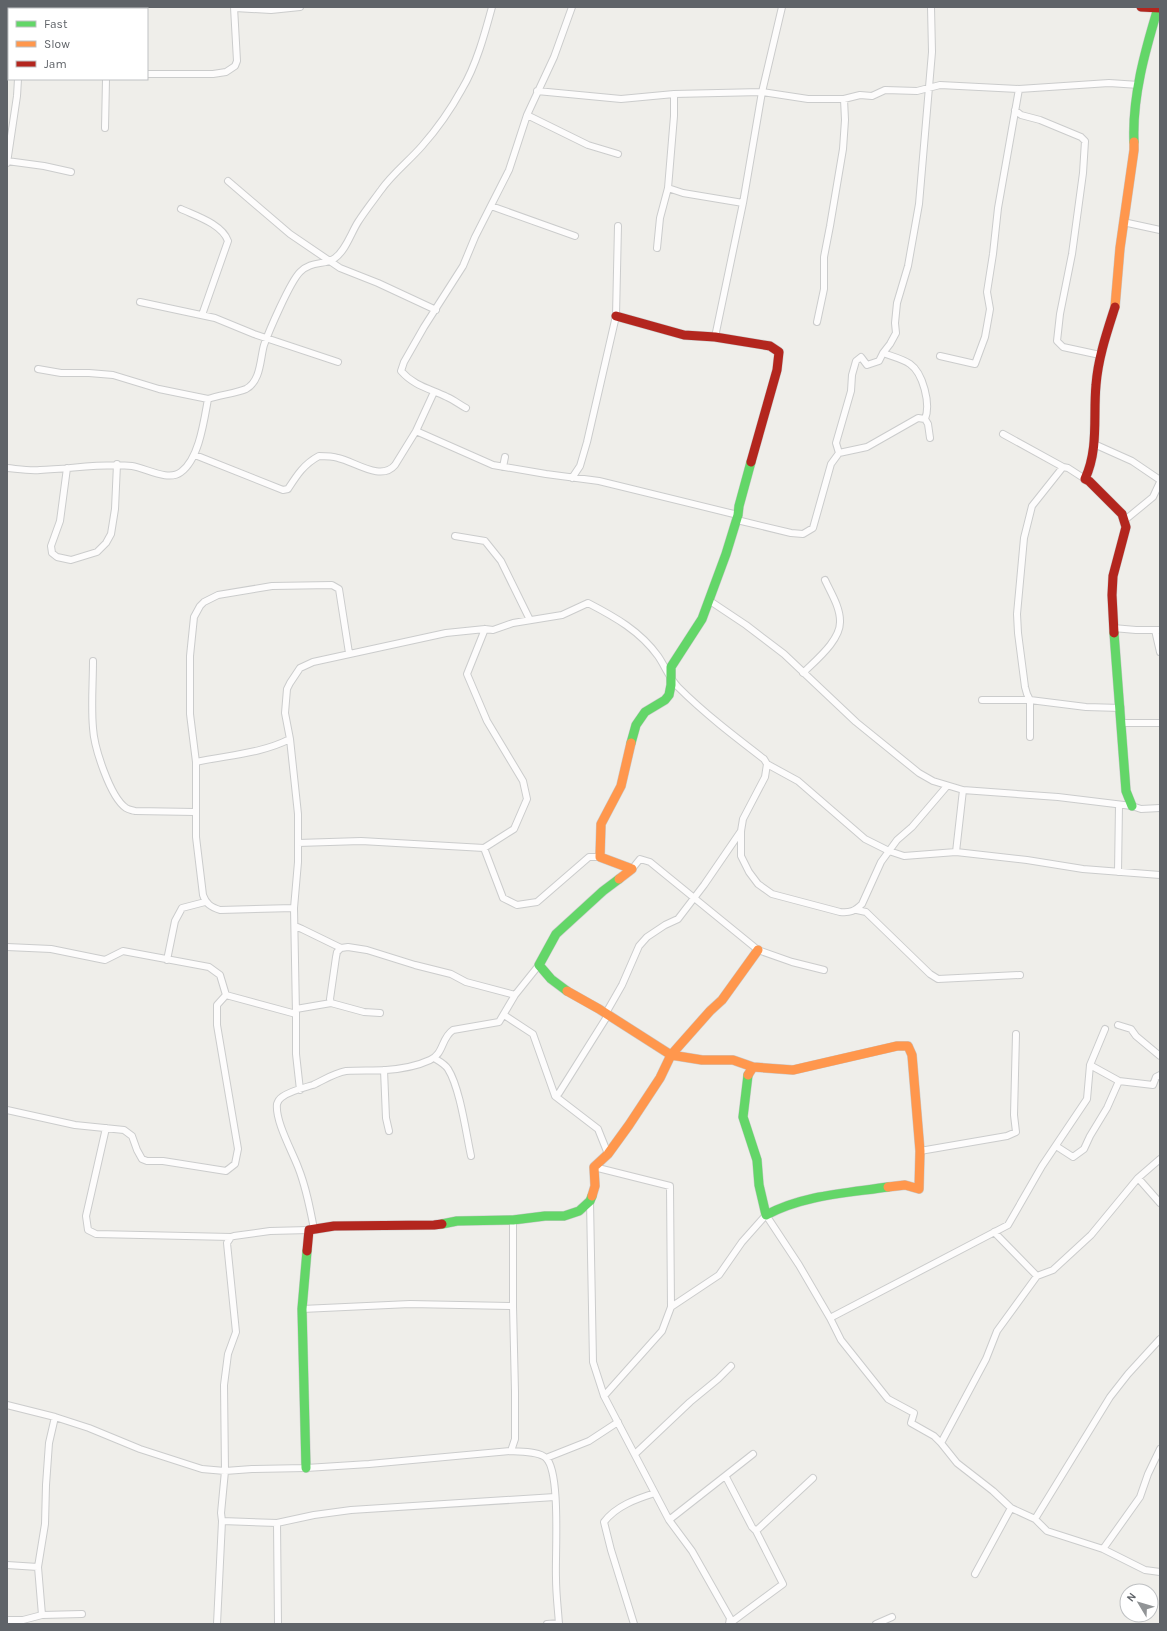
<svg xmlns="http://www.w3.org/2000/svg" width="1167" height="1631" font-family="Karla,sans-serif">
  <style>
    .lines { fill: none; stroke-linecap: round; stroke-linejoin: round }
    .street-casing { stroke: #cbcccc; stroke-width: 8 }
    .fast-casing { stroke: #cacacb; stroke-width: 10 }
    .slow-casing { stroke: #cacacb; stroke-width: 10 }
    .jam-casing { stroke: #cacacb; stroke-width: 10 }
    .street { stroke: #fdfcfc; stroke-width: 6 }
    .fast { stroke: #63d668; stroke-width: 9 }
    .slow { stroke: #ff974d; stroke-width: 9 }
    .jam { stroke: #b3261e; stroke-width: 9 }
  </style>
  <rect width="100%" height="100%" fill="#efeeea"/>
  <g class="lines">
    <defs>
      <path id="street" d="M14,7V9
        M104,7V9
        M235,8L271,10L300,7
        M7,59L9,60
        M147,74H213L226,72L235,66L237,61L234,7
        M537,91L621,99L674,94L762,92L808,99H844L860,95L872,96L885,90L917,91L940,85L1019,89L1109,83L1139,85
        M674,94V116L668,188L683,193L743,203
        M1015,110L1021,115L1040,120L1081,137L1085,141L1083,173L1072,254L1060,314L1057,341L1063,347L1100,355
        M527,115L588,145L618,154
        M105,128L106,79
        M7,161L44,166L71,172
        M7,163L17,96L18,79
        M228,181L290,234L340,268L378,283L436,310
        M491,206L575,236
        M181,209C196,216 222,224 228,241L202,315
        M1123,222L1160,230
        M657,248L660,218L668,188
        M140,302L215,318L254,334L338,362
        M817,322L824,289V257L830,226L843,149L845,120L844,99
        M715,337L743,203L762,92L782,7
        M883,353C891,356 903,359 910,364C923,373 931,404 925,419
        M940,356L975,364L985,337L990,309L987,292L993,254L998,208L1019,89
        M38,369L61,373H89L113,375L159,389L208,399
        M466,408C460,405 454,400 447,397C431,389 414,386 401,371L404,362L424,327L463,266L475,237L509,170L527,115L554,57L572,7
        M416,431L493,465L546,474L599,481L738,515
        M1003,434L1063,467
        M1094,444L1132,461L1160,480
        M839,453L867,447L918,418L925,419L928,424L930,438
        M195,455L283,490L288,489C297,475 304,464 319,456C325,456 332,456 338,458C354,461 381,482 395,465L416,431L434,392
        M503,467L505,457
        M7,468C18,469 29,471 40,470C71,469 102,463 132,466C146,468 168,482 181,472C199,459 204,421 208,399C220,395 237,393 246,389C261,381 260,359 264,345C269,331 290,282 300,272C312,260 324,266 335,258C346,250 351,233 358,222C365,211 373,201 381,190C392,174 409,161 422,146C437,129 451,109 462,89C476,66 485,33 492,7
        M67,468L60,521L51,546L52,553L57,557L71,560L97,552L106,543L111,534L115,509L117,464
        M572,478L580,466L587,442L616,316L618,226
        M1085,479L1068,468L1063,467L1032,506L1024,538L1017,614L1018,633L1025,687L1027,694L1030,700L1086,707L1121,708
        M737,520L791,533L803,534L813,528L831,464L839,453L836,443L851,391L852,375L856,361L861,357L867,365L879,361L883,353L890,344L896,333L895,323L897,303L908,266L919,204L932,52L931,7
        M1125,520L1153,497L1160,482
        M455,536L485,541L501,561L530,620
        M710,601L746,625L784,654L856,722L919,773L933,781L963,790L1058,797L1132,806L1141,809L1160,808
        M1113,628L1136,630H1160
        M1155,630L1160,652
        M93,661C93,683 91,706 93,728C94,747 110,797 126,808C129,810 132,810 135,811L195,812
        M803,673C816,660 841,640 840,621C840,607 831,593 825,580
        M982,700H1030V737
        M1122,723H1160
        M290,739L298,814V862L294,908L296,1014V1054L300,1090
        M196,762C228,755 260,754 290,739L285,713L287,689L290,683L300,668L313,662L446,633L485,629L493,630L513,623L562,615L588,603C615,617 640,631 658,656C665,666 669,678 678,687C704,713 734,736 764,759L767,764L765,777L743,819L741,831V856L749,872L758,884L772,894L840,912C850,913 855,911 862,904L881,862L897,840L912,827L947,786
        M767,764L798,781L865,839L889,851L904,856L956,852L1027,860L1083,869L1160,875
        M298,843L361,841L484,848L514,829L527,799L523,781L487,721L467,674L485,629
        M484,848L503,898L517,905L537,902L589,857H600
        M956,852L963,790
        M632,869L640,859L650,862L758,950L792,962L824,970
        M1118,872L1119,805
        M294,908L220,910C211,907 206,904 203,895L196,837V762L190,714V656L194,617L200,606L204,602L218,595L272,586L332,585L339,589L349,653
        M857,910L866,912L930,974L938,979L1020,975
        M295,926L302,929L341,948L348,947L367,950L415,965L451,974L466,982L515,995
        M7,947L51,949L105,960L123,951L209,967L220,975L226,995
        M341,948L337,952L336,957L330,999L331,1003L364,1012L380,1013
        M167,960L175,921L182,908L205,902
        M296,1009L331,1003
        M504,1015L533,1034L555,1096L598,1129L608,1154
        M1118,1025L1131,1029L1136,1036L1160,1056
        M434,1058C439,1061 445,1064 448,1069C460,1088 466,1133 471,1156
        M1090,1065L1119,1081L1153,1085L1156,1077L1160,1075
        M384,1070L386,1118L389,1131
        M555,1096L559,1093L608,1015L606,1013L622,985L639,946L647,937L665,925L678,919L704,885L741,831
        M7,1110L75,1125L124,1130L132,1136L137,1150L142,1159L147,1161H163L226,1171L235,1164L238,1149L217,1025V1005L226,995L296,1014
        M106,1128L86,1216L88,1230L96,1234L231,1237
        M1056,1146L1073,1157L1084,1149L1090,1136L1107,1108L1119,1081
        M920,1151L1007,1136L1016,1132L1014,1115L1016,1034
        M594,1167L670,1186L671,1307L662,1331L604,1396
        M1138,1178L1160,1203
        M590,1201L593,1362L604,1396L669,1520L692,1551L730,1618L729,1624
        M314,1229C310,1208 306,1187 298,1167C292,1151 275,1121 277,1104C278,1101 279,1099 282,1097C290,1091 303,1088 313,1085C324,1080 334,1073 346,1071C360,1070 373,1071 386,1070C400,1069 417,1066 430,1060C444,1054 441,1038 453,1030L499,1022L515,995L539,965
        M309,1230L270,1231L234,1236L231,1237L227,1243L236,1332L228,1354L224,1385L225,1471L221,1513L222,1521L277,1523L314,1515L351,1510L555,1497
        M994,1232L1037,1276
        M671,1307L719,1275L742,1242L766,1215L799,1265L830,1318
        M302,1309L410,1304L513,1306
        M7,1405L55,1417L89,1428L140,1449L202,1469L225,1471L252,1469L306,1468L369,1464L511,1451L515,1439V1392L513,1306V1220
        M941,1443L934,1436L911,1423L914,1413L888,1399L841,1340L830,1318L1008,1225L1042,1166L1087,1099L1090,1065L1105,1029
        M511,1451C520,1452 539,1451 546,1458C561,1472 555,1556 556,1578C556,1594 558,1609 559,1624
        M635,1454L690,1402L718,1379L731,1366
        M546,1458L589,1441L618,1422
        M726,1477L752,1527L756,1531L783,1584L729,1624
        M1011,1508L993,1491L957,1463L941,1443L986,1359L997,1331L1037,1276L1053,1270L1091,1235L1138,1178L1160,1159
        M1035,1519L1110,1397L1128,1374L1160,1339
        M669,1520L753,1454
        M277,1523L278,1624
        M756,1531L813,1478
        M1103,1549L1140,1497L1148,1474L1160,1449
        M7,1565L38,1567
        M975,1574L1011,1508L1035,1519L1047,1531L1103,1549L1145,1570L1160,1572
        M42,1615L38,1567L45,1524L46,1485L49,1443L55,1417
        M7,1620H23L42,1615L82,1614
        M217,1624L222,1521
        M547,1624L559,1623
        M634,1624L611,1550L604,1522C616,1506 636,1499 655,1493
        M876,1624L892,1617"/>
      <path id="fast" d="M1134,142C1132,97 1145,51 1158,8
        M1114,633L1126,791L1132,806
        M631,743L636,725L645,712L665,700L669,695L671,685V667L702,619L726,554L738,515L739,506L751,462
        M567,991L551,979L539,965L556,934L603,891L619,879
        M748,1075L743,1117L757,1160L759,1185L766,1215C803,1195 847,1193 888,1187
        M442,1224L457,1221L513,1220L545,1216H564L579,1211L590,1201L592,1196
        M306,1468L302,1309L307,1251"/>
      <path id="slow" d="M1115,307L1120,248L1134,150V142
        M619,879L632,869L600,857L601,824L621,786L631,743
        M567,991L599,1009L671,1055L702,1060H733L753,1067L748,1075
        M753,1067L793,1070L897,1046H908L912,1055L920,1151L919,1189L905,1185L888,1187
        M592,1196L595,1186L594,1167L608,1154L629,1125L660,1078L671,1055L710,1011L722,1000L758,950"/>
      <path id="jam" d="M1141,7L1160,8
        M616,316L684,335L715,337L770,346L779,352L777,370L751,462
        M1114,633L1112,595L1113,576L1126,527L1122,514L1089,481L1085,479C1099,449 1093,416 1096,385C1098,358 1107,332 1115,307
        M307,1251L309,1230L334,1226L434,1225L442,1224"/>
    </defs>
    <!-- street casing -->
    <use href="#street" class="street-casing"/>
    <!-- fast casing -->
    <use href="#fast" class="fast-casing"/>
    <!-- slow casing -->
    <use href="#slow" class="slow-casing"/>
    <!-- jam casing -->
    <use href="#jam" class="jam-casing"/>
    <!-- street -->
    <use href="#street" class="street"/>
    <!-- fast -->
    <use href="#fast" class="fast"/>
    <!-- slow -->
    <use href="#slow" class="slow"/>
    <!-- jam -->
    <use href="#jam" class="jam"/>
  </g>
  <!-- border -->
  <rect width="1167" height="1631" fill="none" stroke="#5f6368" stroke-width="16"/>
  <!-- legend -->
  <rect x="8" y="8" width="140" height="72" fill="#ffffff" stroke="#bfc1c3"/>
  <rect x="16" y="21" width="20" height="6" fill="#63d668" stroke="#bfc1c3"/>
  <text x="44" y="28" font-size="12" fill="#5f6368">Fast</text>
  <rect x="16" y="41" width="20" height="6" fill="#ff974d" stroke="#bfc1c3"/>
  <text x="44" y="48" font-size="12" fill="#5f6368">Slow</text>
  <rect x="16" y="61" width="20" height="6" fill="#b3261e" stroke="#bfc1c3"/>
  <text x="44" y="68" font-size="12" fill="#5f6368">Jam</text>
  <!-- north arrow -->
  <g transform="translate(1139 1603) rotate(308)"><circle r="19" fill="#ffffff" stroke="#bfc1c3"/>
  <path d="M0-3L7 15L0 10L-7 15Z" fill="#919496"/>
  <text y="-6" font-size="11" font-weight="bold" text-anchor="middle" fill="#5f6368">N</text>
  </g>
</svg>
